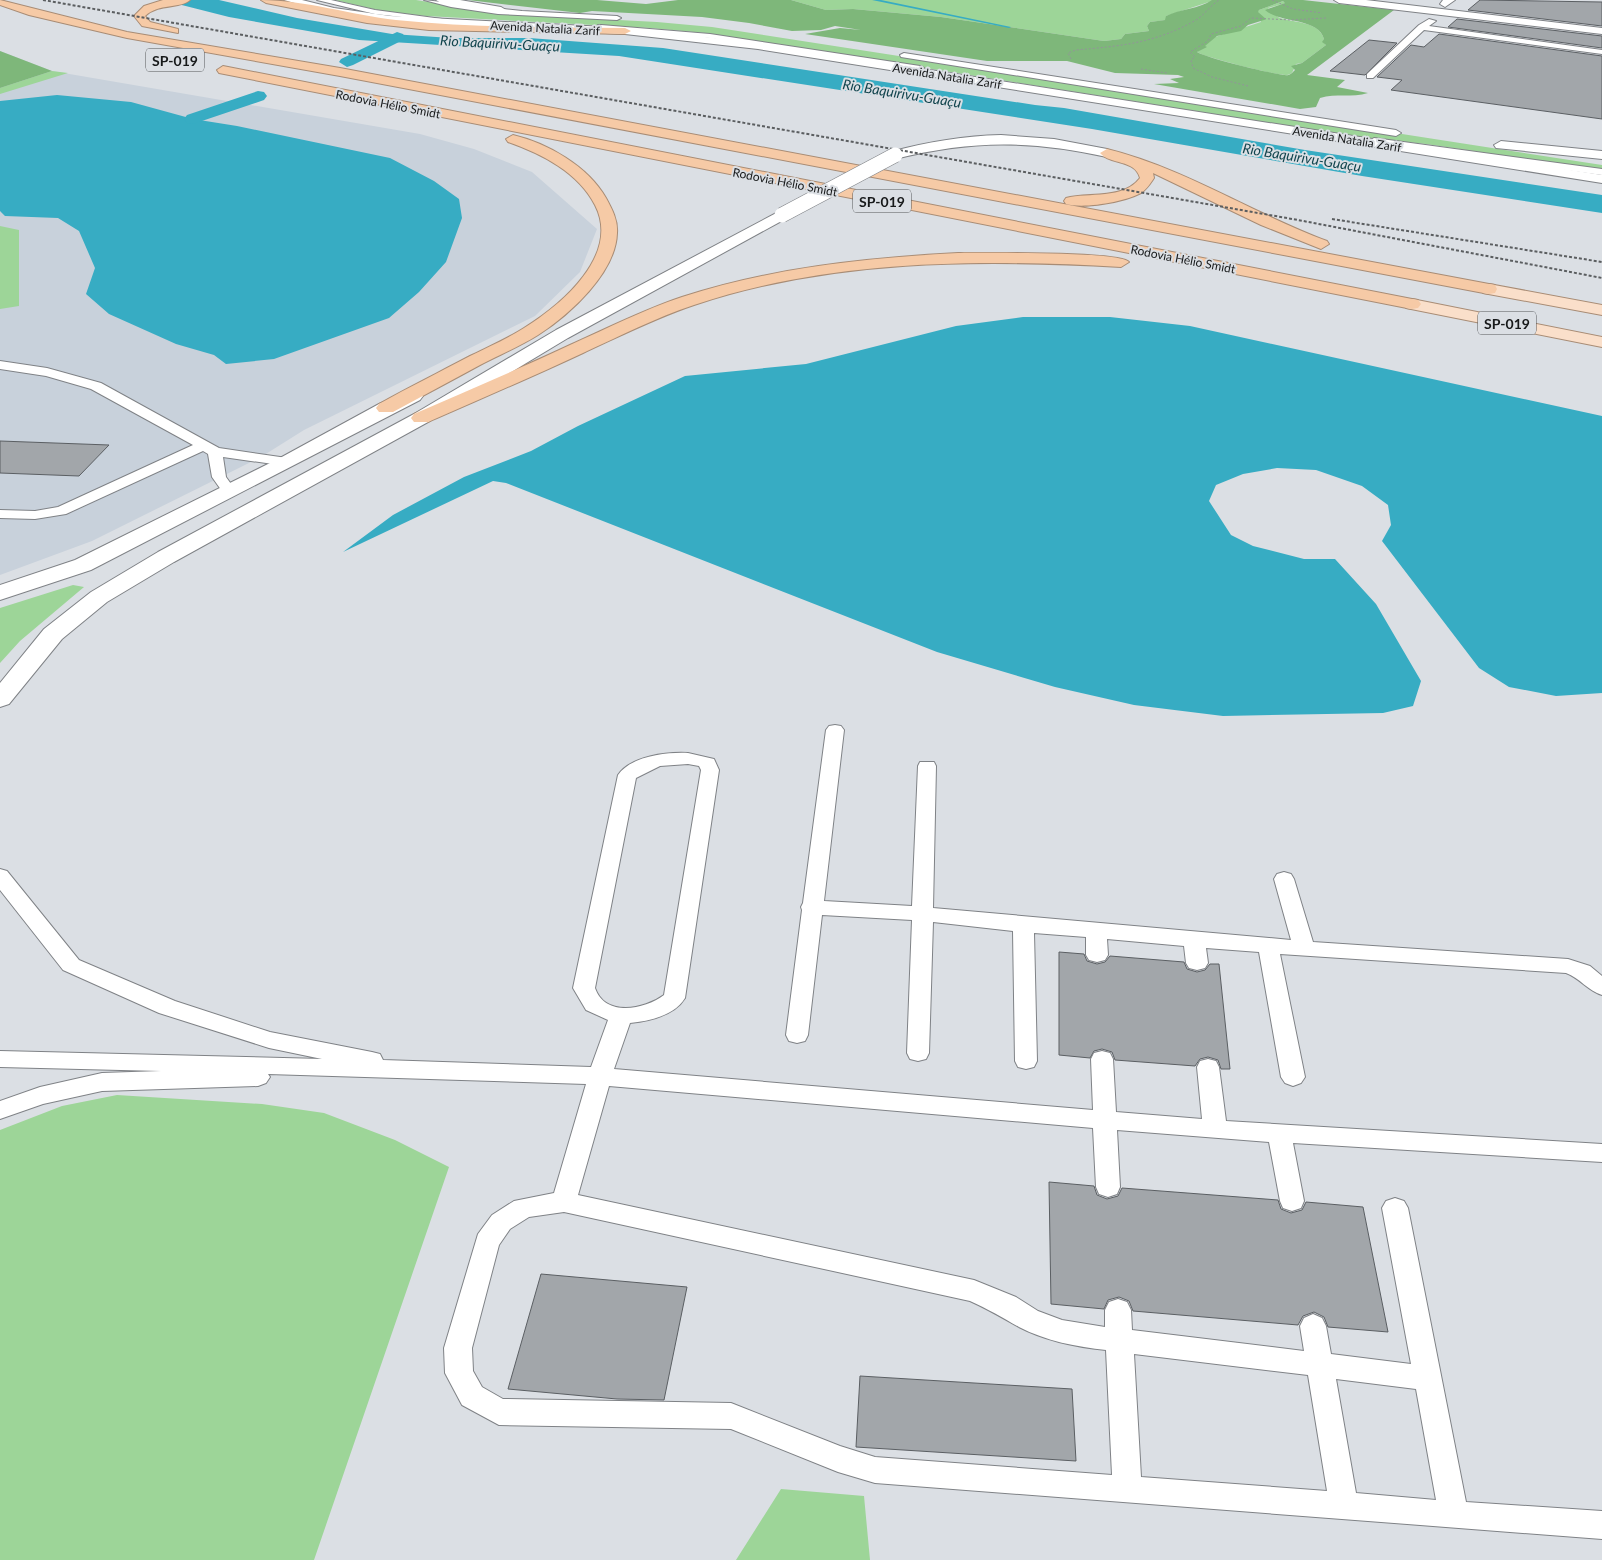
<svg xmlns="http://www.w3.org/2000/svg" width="1602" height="1560" font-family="Lato,sans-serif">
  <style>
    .built { fill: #c8d1db }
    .green { fill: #9dd598 }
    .forest { fill: #7eb77a; fill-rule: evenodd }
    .water { fill: #37acc3 }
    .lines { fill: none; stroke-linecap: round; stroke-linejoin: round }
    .stream { fill: #37acc3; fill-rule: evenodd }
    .canal { fill: #37acc3; fill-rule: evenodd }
    .building { fill: #a2a6aa; stroke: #5b5f63 }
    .lane-casing { stroke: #7f8286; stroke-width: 2 }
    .street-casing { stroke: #7f8286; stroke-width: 2 }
    .secondary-casing { stroke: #7f8286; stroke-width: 2 }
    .primary-casing { stroke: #a88c75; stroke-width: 2 }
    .highway-casing { stroke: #a88c75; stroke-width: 2 }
    .path { stroke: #929599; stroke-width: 1; stroke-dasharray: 2 2; stroke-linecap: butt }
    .lane { fill: #fff; fill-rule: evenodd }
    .street { fill: #fff; fill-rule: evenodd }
    .secondary { fill: #fff; fill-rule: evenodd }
    .primary { fill: #fadfca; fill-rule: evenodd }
    .highway { fill: #f6caa6; fill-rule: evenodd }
    .rail { stroke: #5b5e60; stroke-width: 2; stroke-dasharray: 3 2; stroke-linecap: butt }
    .street-bridge-casing { stroke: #7f8286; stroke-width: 16; stroke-linecap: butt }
    .street-bridge { stroke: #fff; stroke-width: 15 }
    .labels { text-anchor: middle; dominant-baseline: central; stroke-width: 4; stroke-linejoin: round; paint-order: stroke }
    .far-street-label { font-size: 12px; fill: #17191a; stroke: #dbdfe4 }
    .far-water-label { font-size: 14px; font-style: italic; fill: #11444d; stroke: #dbdfe4 }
    .shield { fill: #dbdfe4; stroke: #525457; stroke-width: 1 }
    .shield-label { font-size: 14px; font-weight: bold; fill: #17191a }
  </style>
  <rect width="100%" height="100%" fill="#dbdfe4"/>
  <!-- built -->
  <path class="built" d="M0,51L52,71L420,134L474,149L532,172L597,229L580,272L535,316L304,430L261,457L92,541L0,575Z"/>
  <!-- green -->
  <path class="green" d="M335,0H416L503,14L657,22L712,27L1602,165V170L1426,144L1359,137L705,33L650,28L426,16L382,11Z
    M791,0H1212V1L1166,16V20L1150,22L1147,26L1149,31L1125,34L1121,39L1104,41L941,17L853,9L826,10Z
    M1283,1L1286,3L1268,8C1271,11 1275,16 1280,18C1294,23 1319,21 1324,39L1323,42L1326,45L1302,63L1296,64C1293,69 1294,74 1287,75C1278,76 1204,57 1197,52L1212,38L1261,22L1257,12L1259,10Z
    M52,71L68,73L0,94V88Z
    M0,226L19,230V306L0,309Z
    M73,585L84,587L20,641L0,663V608Z
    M117,1095L262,1104L324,1113L395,1140L449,1167L314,1560H0V1130L62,1106Z
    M781,1489L864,1496L870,1560H736Z"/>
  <!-- forest -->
  <path class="forest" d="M468,0H597L646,4L678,0H791L826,10L853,9L941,17L1104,41L1121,39L1125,34L1149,31L1147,26L1150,22L1165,20L1166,16C1180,9 1199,9 1212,0H1303L1394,10L1307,75L1345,80L1337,87L1368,93C1352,98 1336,93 1320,98L1316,107L1300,109L1154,84L1179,83L1170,79L1184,77L1178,75L1115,73L1067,61H987L805,34L840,28L861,30L835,26L821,30L792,31L749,23L702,17L592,11L580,13ZM1283,1L1285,3L1265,10C1280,24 1318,17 1324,39L1322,42L1326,45L1302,63L1291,66L1295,70C1293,72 1291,74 1289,75C1282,77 1203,57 1197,52L1207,47L1205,46L1217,36L1241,31L1248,25L1264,20L1266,19L1258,12L1259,10Z
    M0,51L52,71L0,88Z"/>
  <!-- water -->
  <path class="water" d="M162,0H219L297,18L392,34L451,38H529L663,48L1035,105L1064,108L1305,150L1602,195V213L1362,176L1092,129L619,56L359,40L229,17Z
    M57,95L131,102L193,119L237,126L390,158L434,181L459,199L462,218L446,262L419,292L389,318L274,359L226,364L214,355L176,344L109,314L86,294L95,268L79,231L58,218L5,216L0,211V101Z
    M1023,317H1110L1190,326L1602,416V693L1556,696L1509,687L1479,668L1382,541L1391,525L1388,505L1362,486L1316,470L1277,468L1243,474L1216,485L1209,501L1231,535L1253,546L1304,559H1335L1376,604L1421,681L1413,706L1383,713L1223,716L1134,705L1055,687L937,652L506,483L493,481L343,552L393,515L464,477L531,451L578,426L685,376L806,364L956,326Z"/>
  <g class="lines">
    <!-- stream -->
    <path class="stream" d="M872,0H881L1011,27L1009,28Z"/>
    <!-- canal -->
    <path class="canal" d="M397,32L403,34L405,37L403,40L353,65L347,67L339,62L341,59Z
      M258,91L264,92L267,96L264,100L193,124L187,123L184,119L187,115Z"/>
  </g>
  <!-- building -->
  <path class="building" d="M1480,0L1602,2V26L1468,10Z
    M1457,19L1602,36V48L1448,27Z
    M1439,34L1602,56V119L1391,90L1402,80L1377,77L1411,45L1424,47Z
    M1369,40L1397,43L1365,75L1330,71Z
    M0,441L109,445L79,476L0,473Z
    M1059,952L1084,954L1087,961L1097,964L1105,962L1110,956L1184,962L1187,969L1197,972L1205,970L1210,964H1219L1230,1069H1221L1218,1060L1208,1057L1200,1059L1195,1066L1115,1060L1112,1052L1102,1049L1094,1051L1090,1058L1059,1055Z
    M1049,1182L1094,1186L1097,1195L1107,1199L1118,1196L1122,1188L1278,1200L1281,1209L1291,1213L1302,1210L1306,1202L1363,1207L1388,1332L1328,1327L1324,1317L1314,1312L1303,1316L1298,1325L1133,1311L1129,1301L1119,1297L1108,1300L1104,1309L1051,1304Z
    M541,1274L687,1287L664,1400L617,1399L508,1389Z
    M860,1376L1072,1389L1076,1461L856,1447Z"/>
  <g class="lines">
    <defs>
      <path id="lane" d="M317,0H331L375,10L442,19L438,21L375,14Z
        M424,0L522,11L617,16L621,18L617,20L498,14L451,7Z
        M1429,19L1436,21L1429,26L1602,50V54L1424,30L1373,78H1367V74L1419,25Z
        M601,25L710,34L920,66L924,68L920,70L710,38L598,29V25Z
        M904,53L1396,130L1401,133L1396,136L901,57L900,55Z
        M1374,138L1602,169V175L1371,143L1369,141Z
        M0,361L47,368L101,383L219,448L287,458L294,462L287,466L223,457L226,477L236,491L229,495L224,494L212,477L208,454L203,451L66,514L35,519L0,518V510L35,511L58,507L193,445L91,389L46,376L0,369Z
        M835,725L841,726L844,730L824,901L912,906L918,766L920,762H934L936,766L933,908L1291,940L1274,879L1277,874L1284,872L1291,874L1294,879L1313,942L1568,959L1590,966L1602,976V995C1588,991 1580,978 1566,973L1280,954L1305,1077L1301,1083L1293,1086L1285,1083L1281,1077L1259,952L1206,948L1208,963L1205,968L1197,970L1189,968L1186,963L1184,946L1107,939L1108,955L1105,960L1097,962L1089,960L1086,955V937L1034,933L1037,1061L1034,1067L1026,1069L1018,1067L1015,1061L1013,931L933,922L929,1053L926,1059L918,1061L910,1059L907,1053L912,920L822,915L808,1035L805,1041L797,1043L789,1041L786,1035L802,910L801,907L803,903L826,730L829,726Z
        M688,753L714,759L719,770L685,998C674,1016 649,1021 630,1023L614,1069L1093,1110L1091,1059L1094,1053L1102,1051L1110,1053L1113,1059L1116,1112L1202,1119L1197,1067L1200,1061L1208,1059L1216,1061L1219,1067L1226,1121L1602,1144V1162L1293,1143L1304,1201L1301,1208L1292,1211L1283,1208L1280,1201L1269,1142L1117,1130L1120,1187L1117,1194L1108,1197L1099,1194L1096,1187L1093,1128L609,1086L578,1195L974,1280L1016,1297L1038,1311L1062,1320L1105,1327V1310L1109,1302L1118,1299L1127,1302L1131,1310L1132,1330L1304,1351L1300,1326L1304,1318L1313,1314L1322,1318L1326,1326L1331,1354L1411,1364L1382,1208L1386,1201L1395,1198L1404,1201L1408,1208L1466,1502L1602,1511V1539L875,1483L838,1472L731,1429L499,1425L462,1405L445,1373L444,1348L478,1234L492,1215L514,1201L554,1193L586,1084L268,1074L270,1077L266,1083L258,1086L102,1091L43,1104L0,1119V1101L40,1087L102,1073L161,1071L0,1067V1051L322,1059L269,1048L159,1013L63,970L0,890V869L7,871L79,960L175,1001L270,1032L372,1052L380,1054L383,1060L591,1067L608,1020L586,1010L573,988L618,775C631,756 667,752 688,753ZM688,764L699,766L701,770L664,995C644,1010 605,1017 595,988L636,778L660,766ZM564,1212L970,1301C988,1309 1003,1318 1019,1327C1046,1341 1077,1347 1106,1350L1112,1475L875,1457L840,1446L731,1403L503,1399L482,1387L473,1371L472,1348L499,1245L510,1229L529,1217ZM1134,1354L1308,1375L1327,1491L1141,1477ZM1336,1379L1416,1389L1436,1500L1356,1493Z"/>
      <path id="street" d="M1443,0H1455L1445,7L1440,4Z
        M1001,135L1054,139L1107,149L1114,153L1107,157C1030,140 972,140 895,159L888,155L890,152C927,142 962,136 1001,135Z
        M782,210L787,212L790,215L787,218L568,338L428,422L174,562L107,602L62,639L9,704L0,707V683L44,629L91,592L158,552L414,414L556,330Z
        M413,390L420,392L423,396L420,400L91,570L0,600V585L75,560L280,458L379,404Z"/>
      <path id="secondary" d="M284,0H302L334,8L390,16L625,28L758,43L1602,175V183L758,49L625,34L390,22L334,14Z
        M436,0H460L501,7L506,10L501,13L441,3Z
        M1334,0H1366L1602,28V34L1339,3Z
        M1501,141L1602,151V159L1496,148L1494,145Z"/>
      <path id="primary" d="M1489,284L1602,305V315L1483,293L1481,289L1483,285Z
        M1412,299L1602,337V347L1406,308L1403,304L1406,300Z"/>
      <path id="highway" d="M0,0L127,32L340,68L1489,284L1495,285L1497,289L1495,293L1489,294L340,76L127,38L29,15L0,5Z
        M163,0H190C180,9 159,3 145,16L150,22L178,29V33L142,26L134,16L144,6Z
        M261,0C306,0 351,15 396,20C472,28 549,27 625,28L631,31L625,34L429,30L367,23L266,3Z
        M223,66L1412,299L1418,300L1421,304L1418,308L1412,309L219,73L217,70Z
        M513,135C547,143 588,166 606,198C612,209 618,220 617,233C616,273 569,315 538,335C519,347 499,355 480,365C451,381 422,396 393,412H379L376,408L379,404C409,387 440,372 470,356C488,347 507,339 524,328C561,305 621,255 595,205C578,172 542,154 508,142L506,139Z
        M1107,149C1184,168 1252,213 1327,241L1329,244L1321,249L1261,225L1153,173L1154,178C1150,184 1147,189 1141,193C1124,202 1084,209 1066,204L1064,201L1066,198C1089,192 1123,200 1140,178C1135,159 1110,165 1100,153Z
        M958,253C981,253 1121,251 1129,262L1121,267C979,259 831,259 694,305C655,318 620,336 583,353C532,377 480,399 428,422H414L411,418L414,414C466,391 519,369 570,345C608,328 643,310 682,297C771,268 865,258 958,253Z"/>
    </defs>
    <!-- lane casing -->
    <use href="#lane" class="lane-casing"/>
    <!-- street casing -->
    <use href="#street" class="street-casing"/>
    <!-- secondary casing -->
    <use href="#secondary" class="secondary-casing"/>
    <!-- primary casing -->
    <use href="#primary" class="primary-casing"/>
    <!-- highway casing -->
    <use href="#highway" class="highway-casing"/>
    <!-- path -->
    <path class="path" d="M1272,0L1293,9L1322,13
      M1071,59L1068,53L1076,50C1121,46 1156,43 1196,20C1203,16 1210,6 1219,0
      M1141,69L1167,73
      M1248,86L1212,77L1193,68L1191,60L1195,57L1190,52L1208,41L1211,34L1241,26L1251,18L1291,20L1326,18"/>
    <!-- lane -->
    <use href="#lane" class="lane"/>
    <!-- street -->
    <use href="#street" class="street"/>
    <!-- secondary -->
    <use href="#secondary" class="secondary"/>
    <!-- primary -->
    <use href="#primary" class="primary"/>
    <!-- highway -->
    <use href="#highway" class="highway"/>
    <!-- rail -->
    <path class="rail" d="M43,0L1298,220L1602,278
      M1332,219L1602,262"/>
    <defs>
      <path id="street-bridge" d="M782,215L895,155"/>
    </defs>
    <!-- street-bridge casing -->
    <use href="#street-bridge" class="street-bridge-casing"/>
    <!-- street-bridge -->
    <use href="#street-bridge" class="street-bridge"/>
  </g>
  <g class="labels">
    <!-- far-street labels -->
    <g class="far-street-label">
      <text transform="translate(545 28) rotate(3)">Avenida Natalia Zarif</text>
      <text transform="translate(947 76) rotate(9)">Avenida Natalia Zarif</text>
      <text transform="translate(388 104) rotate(11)">Rodovia Hélio Smidt</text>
      <text transform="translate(1347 139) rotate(9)">Avenida Natalia Zarif</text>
      <text transform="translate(785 182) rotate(11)">Rodovia Hélio Smidt</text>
      <text transform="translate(1183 259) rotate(11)">Rodovia Hélio Smidt</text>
    </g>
    <!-- far-water labels -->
    <g class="far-water-label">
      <text transform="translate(500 43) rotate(3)">Rio Baquirivu-Guaçu</text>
      <text transform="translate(902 93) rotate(9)">Rio Baquirivu-Guaçu</text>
      <text transform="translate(1302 157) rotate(9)">Rio Baquirivu-Guaçu</text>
    </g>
    <!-- shield labels -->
    <g class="shield">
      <rect x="146" y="48.5" width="58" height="23" rx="4"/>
      <rect x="853" y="189.5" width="58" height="23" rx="4"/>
      <rect x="1478" y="311.5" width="58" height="23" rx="4"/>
    </g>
    <g class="shield-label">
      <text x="175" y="60">SP-019</text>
      <text x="882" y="201">SP-019</text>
      <text x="1507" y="323">SP-019</text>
    </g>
  </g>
</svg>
